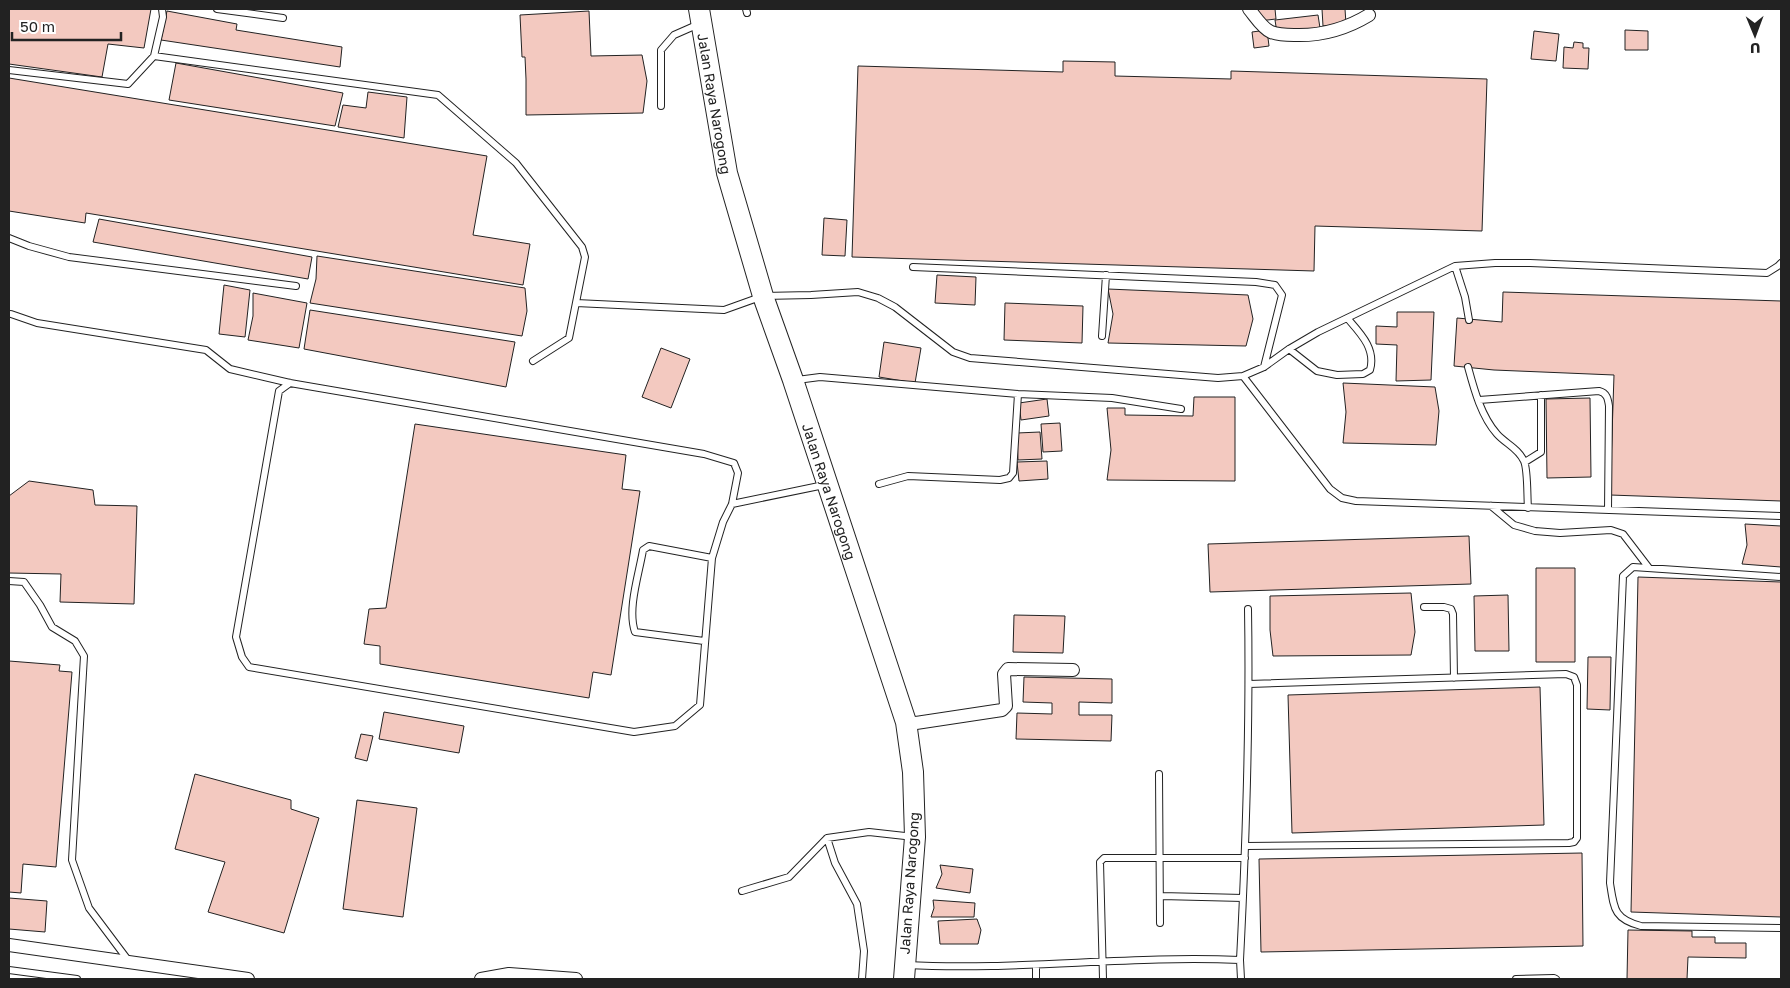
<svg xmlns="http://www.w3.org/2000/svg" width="1790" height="988" font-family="'Golos Text',sans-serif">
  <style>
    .building { fill: #f3c9c0; stroke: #222 }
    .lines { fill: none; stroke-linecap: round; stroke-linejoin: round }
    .service-casing { stroke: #222; stroke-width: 8 }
    .minor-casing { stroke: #222; stroke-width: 14 }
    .primary-casing { stroke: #222; stroke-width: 22 }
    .service { stroke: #fff; stroke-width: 6 }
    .minor { stroke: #fff; stroke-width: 12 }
    .primary { stroke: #fff; stroke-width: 20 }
    .labels { text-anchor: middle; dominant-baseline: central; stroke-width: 4; stroke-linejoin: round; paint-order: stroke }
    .street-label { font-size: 14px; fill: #222; stroke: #fff }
  </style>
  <rect width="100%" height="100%" fill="#fff"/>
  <!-- building -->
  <path class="building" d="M9,9H151L144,48L108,44L102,77L9,64Z
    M1258,9H1275L1276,19L1259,21Z
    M1322,9H1345L1346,24L1323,26Z
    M167,11L237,24L236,30L342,47L340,67L161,40Z
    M589,11L591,56L642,55L647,81L643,113L526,115V79L525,57H522L520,15Z
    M1318,15L1320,28L1277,33L1275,20Z
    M1267,30L1269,46L1254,48L1252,32Z
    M1625,30L1648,31V50H1625Z
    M1534,31L1559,34L1556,61L1531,59Z
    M1574,42L1583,43V48H1589L1588,69L1563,68L1564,47L1573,48Z
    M1063,61L1115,62V76L1231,79V71L1487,79L1482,231L1315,226L1314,271L852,257L858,66L1063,72Z
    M176,63L343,93L335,126L169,100Z
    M9,78L487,156L473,235L530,244L523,285L86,213L85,223L9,211Z
    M368,92L407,97L404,138L338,127L343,105L366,108Z
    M824,218L847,220L845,256L822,255Z
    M99,219L312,257L308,279L93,242Z
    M317,256L525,288L527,311L522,336L310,303L316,279Z
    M937,275L976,277L975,305L935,303Z
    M224,285L250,290L245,337L219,334Z
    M1108,289L1248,295L1253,319L1246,346L1108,343L1113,314Z
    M1503,292L1781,301V501L1610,495L1614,375L1494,370L1454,366L1457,318L1502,322Z
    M253,293L307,303L299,348L248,340L253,316Z
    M1005,303L1083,306L1082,343L1004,340Z
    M310,310L515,342L506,387L304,349Z
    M1397,312H1434L1431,380L1396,381L1397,345L1376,344V326L1397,327Z
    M884,342L921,348L915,383L879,377Z
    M661,348L690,359L671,408L642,397Z
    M1343,383L1435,387L1439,411L1436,445L1343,443L1346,412Z
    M1194,397H1235V481L1107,480L1111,450L1107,408H1125V415L1193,416Z
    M1590,398L1591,477L1547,478L1546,399Z
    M1047,399L1049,416L1021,420L1019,403Z
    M1060,423L1062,451L1043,452L1041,424Z
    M415,424L626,455L622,489L640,491L611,675L593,672L589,698L380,664V646L364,644L369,609L386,608Z
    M1040,432L1042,459L1018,460L1017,433Z
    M1047,461L1048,479L1019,481L1017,462Z
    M29,481L93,490L95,505L137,506L134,604L60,602L61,574L9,573V496Z
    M1745,524L1781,526V567L1742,564L1747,545Z
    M1469,536L1471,584L1210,592L1208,544Z
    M1536,568H1575V662H1536Z
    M1638,577L1781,582V917L1631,912Z
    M1411,593L1415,632L1411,655L1273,656L1270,630V596Z
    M1508,595L1509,651H1475L1474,596Z
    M1014,615L1065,616L1063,653L1013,652Z
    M1588,657H1611L1610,710L1587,709Z
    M9,661L60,665L59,671L72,672L56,867L23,864L21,893L9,892Z
    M1024,677L1112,679V703L1079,702V715H1112L1111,741L1016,739L1017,713L1052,714V703L1023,702Z
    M1540,687L1544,825L1292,833L1288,695Z
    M384,712L464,726L459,753L379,739Z
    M361,734L373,736L367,761L355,758Z
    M195,774L291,800V809L319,818L284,933L208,912L225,862L175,849Z
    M357,800L417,808L403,917L343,909Z
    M1582,853L1583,946L1261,952L1259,859Z
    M940,865L973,869L970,893L936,888L942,874Z
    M9,898L47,901L45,932L9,929Z
    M933,900L975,903L974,917H931L934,908Z
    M977,919L981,930L978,944H940L938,921Z
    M1628,930L1692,931V937H1715V943H1746V958L1688,957L1687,979H1627Z"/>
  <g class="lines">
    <defs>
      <path id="service" d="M217,9L283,18
        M746,9L747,13
        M154,56L163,17L162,9
        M9,70L128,84L154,56L438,95L516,163L582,247L585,257L569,338L533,361
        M661,106V50L674,35L699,24
        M9,238L29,246L69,257L296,286
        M1455,266L1465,297L1469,320
        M913,267L1256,282L1275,285L1282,295L1264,367
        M576,303L724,310L763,296L811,295L858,292L878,298L895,307L953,352L970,358L1218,378L1243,376L1330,489L1342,498L1356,501L1781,516
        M11,314L37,323L206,350L230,369L290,383L704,454L734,463L738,473L732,504L723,522L712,558L700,705L675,726L634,732L249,667L242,657L236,637L279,391L290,383
        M1102,336L1106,275
        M1289,349L1317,371L1337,375L1363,374L1370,370C1376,349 1361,334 1348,319
        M1468,367C1474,389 1481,416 1497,434C1506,444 1518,448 1524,461C1528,470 1527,497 1528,508
        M1243,376L1264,367L1289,349L1318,332L1455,266L1495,263H1530L1767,273L1778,266L1781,263
        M797,380L820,377L1018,394L1112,398L1181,409
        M1479,400L1599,391C1607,393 1608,399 1609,406L1608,510
        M1525,462L1541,452V395
        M879,484L908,476L1000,480L1009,478L1013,473L1018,394
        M732,504L824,485
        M1491,506L1514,525L1535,531L1560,533L1611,530L1623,534L1649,568
        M1781,577L1633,567L1623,576L1610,883C1614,909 1614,919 1641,926L1781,928
        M9,581L24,582L40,605L52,627L75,641L84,656L72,860L89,908L128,960
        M1424,607H1444L1451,609L1453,614L1454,678
        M704,641L635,632C627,609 639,574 643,550L649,546L712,558
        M1159,774L1160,923
        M827,838L835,863L857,904L864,951L862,979
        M1246,846L1569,843L1574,842L1577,838V685L1574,677L1566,674L1249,684
        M742,891L789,877L827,838L869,832L914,837
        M1161,896L1243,898
        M1240,960C1246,843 1250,726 1248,609
        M906,965C1018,971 1129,955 1240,960L1241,979
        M1036,965V979
        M9,970L77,979
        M1103,979L1100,862L1104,858H1245
        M1516,979L1554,978L1556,979"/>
      <path id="minor" d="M1249,9C1255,16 1262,28 1271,32C1278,35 1286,35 1294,35C1321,36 1346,29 1369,15
        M906,722L916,723L1002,710L1006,706L1004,674L1008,669L1073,670
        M9,945L248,979
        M481,979L509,974L576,979"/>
      <g id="primary">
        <path id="s1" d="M699,9L727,173L763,296L793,380L906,722L913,772L915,837L904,979"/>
      </g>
    </defs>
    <!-- service casing -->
    <use href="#service" class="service-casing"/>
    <!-- minor casing -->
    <use href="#minor" class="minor-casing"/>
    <!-- primary casing -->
    <use href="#primary" class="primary-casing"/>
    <!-- service -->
    <use href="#service" class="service"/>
    <!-- minor -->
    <use href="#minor" class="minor"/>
    <!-- primary -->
    <use href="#primary" class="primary"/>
  </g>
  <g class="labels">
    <!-- street labels -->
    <g class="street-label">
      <text stroke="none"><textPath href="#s1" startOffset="96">Jalan Raya Narogong</textPath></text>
      <text stroke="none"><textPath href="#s1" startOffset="501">Jalan Raya Narogong</textPath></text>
      <text transform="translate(909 883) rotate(-86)">Jalan Raya Narogong</text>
    </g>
  </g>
  <!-- border -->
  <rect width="1790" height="988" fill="none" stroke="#222222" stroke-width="20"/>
  <!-- north arrow -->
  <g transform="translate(1755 35) rotate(179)" stroke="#ffffff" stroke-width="4" paint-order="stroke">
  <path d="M0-4L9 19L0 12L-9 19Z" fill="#222222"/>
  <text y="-8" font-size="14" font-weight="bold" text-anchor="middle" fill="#222222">U</text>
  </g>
  <!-- scale -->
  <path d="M12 32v8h109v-8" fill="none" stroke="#222222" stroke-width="2.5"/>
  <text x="20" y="32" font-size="15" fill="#222222" stroke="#ffffff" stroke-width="4" paint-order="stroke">50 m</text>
</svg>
